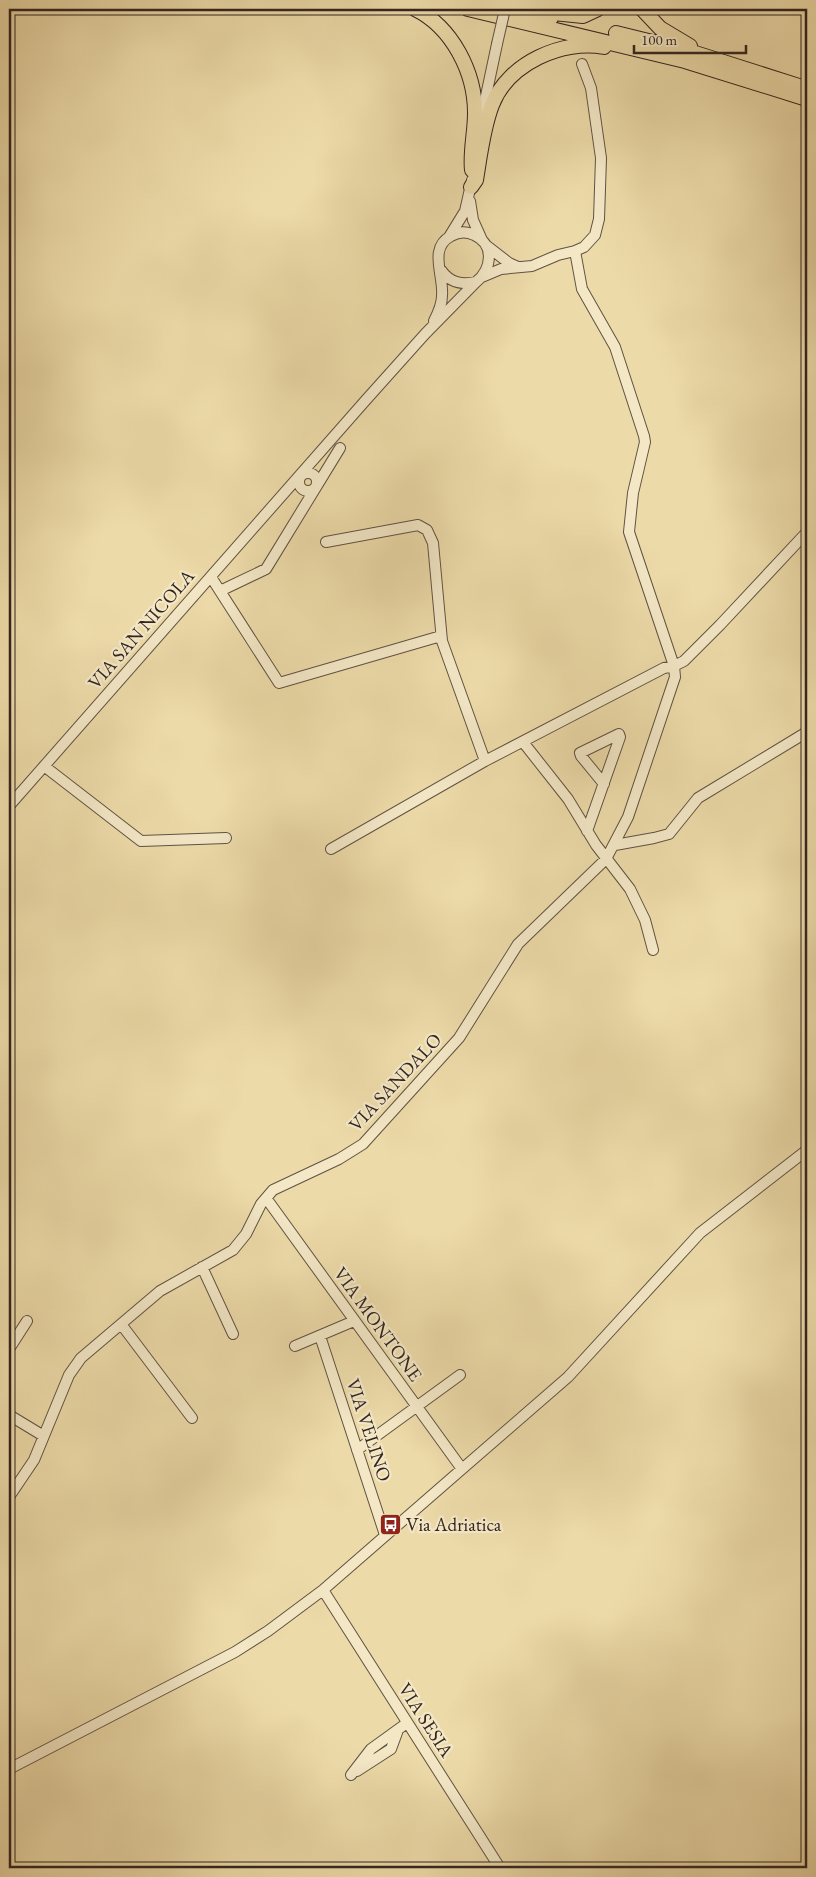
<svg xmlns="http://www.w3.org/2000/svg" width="816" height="1877" font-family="'EB Garamond',serif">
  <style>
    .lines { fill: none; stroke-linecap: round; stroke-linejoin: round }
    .minor-casing { stroke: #605242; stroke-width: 12 }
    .highway-casing { stroke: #322520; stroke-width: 16 }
    .minor { stroke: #f3e7c6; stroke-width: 10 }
    .highway { stroke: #ecdaa8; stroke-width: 14 }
    .minor-bridge-casing { stroke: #605242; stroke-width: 12; stroke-linecap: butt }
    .minor-bridge { stroke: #f3e7c6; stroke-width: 10 }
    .labels { text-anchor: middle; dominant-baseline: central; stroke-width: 4.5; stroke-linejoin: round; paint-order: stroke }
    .street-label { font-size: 19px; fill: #322520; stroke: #f3e7c6 }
    .poi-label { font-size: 19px; fill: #322520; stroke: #f3e7c6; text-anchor: start }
  </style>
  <rect width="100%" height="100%" fill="#ecdaa8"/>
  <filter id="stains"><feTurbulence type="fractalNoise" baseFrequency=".004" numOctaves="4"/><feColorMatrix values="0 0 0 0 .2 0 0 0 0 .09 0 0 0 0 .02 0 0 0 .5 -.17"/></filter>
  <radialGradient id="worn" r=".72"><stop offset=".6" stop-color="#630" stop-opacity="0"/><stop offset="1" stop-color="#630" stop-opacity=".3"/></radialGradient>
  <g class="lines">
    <defs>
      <path id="minor" d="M480,124L497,44
        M470,201L473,220L482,240
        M449,237L465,211L472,180
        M487,246L509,263L518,267
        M482,277L501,269L532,266L558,255L575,251L584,247L595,235L599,219L601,158L591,88L582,64
        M434,321C438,313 442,305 442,296C444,275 428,248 451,236C458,232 466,231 474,235C495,244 492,269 476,282C462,285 450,283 441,270
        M299 482a9 9 0 1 1 18 0a9 9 0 1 1-18 0Z
        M326,542L418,525L427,530L433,543L442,641L485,761L664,668L674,666L629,532L633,493L645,442L644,436L615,347L582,289L575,251
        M211,577L279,683L441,636
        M220,591L266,569L340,448
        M523,742L568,799L596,845L630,889L645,920L653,950
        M44,766L141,841L226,838
        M9,806L365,401L425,334L476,282
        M587,831L620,737L619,734L580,753L581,756L604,784
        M615,845L654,838L669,834L698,798L807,732
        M331,849L485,761
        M266,1198L462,1469
        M202,1267L233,1334
        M121,1324L192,1418
        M320,1336L385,1535
        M295,1346L354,1321
        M9,1349L27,1321
        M9,1415L42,1435
        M357,1450L460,1375
        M9,1497L34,1460L69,1375L81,1358L160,1291L233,1250L246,1234L261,1204L273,1190L339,1159L363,1144L459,1038L518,944L606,859L628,817L675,677L674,666L684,661L720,625L807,532
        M323,1590L500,1868
        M9,1769L235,1652L268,1631L323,1590L462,1469L568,1377L700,1233L807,1150
        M357,1771L391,1749L398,1730
        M351,1775L371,1749L407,1723"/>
      <path id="highway" d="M415,9C452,27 475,72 475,113C475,133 470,151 472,170
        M468,9L685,61L807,99
        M513,9L551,18
        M642,9L660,28L690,46
        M544,12L583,16L598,9
        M616,33L689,51L802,87
        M471,187L476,180C480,156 483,128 492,105C508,63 563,39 604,47"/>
    </defs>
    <!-- minor casing -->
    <use href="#minor" class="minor-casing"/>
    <!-- highway casing -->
    <use href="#highway" class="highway-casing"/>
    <!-- minor -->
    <use href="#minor" class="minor"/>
    <!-- highway -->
    <use href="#highway" class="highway"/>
    <defs>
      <path id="minor-bridge" d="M497,44L505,9"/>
    </defs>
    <!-- minor-bridge casing -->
    <use href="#minor-bridge" class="minor-bridge-casing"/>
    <!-- minor-bridge -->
    <use href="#minor-bridge" class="minor-bridge"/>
  </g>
  <!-- icons -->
  <defs>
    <symbol id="bus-square" viewBox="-11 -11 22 22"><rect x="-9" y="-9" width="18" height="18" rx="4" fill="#8f2418" stroke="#f3e7c6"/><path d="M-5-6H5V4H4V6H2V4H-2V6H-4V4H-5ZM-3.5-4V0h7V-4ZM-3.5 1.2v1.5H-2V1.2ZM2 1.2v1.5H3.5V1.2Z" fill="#fff"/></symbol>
  </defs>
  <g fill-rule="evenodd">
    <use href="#bus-square" x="378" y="1512" width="25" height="25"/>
  </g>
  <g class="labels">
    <!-- street labels -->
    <g class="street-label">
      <text transform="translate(141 629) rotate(-49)">VIA SAN NICOLA</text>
      <text transform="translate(395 1082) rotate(-47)">VIA SANDALO</text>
      <text transform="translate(378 1324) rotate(54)">VIA MONTONE</text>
      <text transform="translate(369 1430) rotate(72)">VIA VELINO</text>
      <text transform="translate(426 1720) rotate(57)">VIA SESIA</text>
    </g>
    <!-- poi labels -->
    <g class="poi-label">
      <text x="406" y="1524">Via Adriatica</text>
    </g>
  </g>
  <!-- margin -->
  <rect width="816" height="1877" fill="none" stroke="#ecdaa8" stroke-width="30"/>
  <rect x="10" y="10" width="796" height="1857" fill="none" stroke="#322520" stroke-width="2.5"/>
  <rect x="15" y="15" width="786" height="1847" fill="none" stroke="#322520"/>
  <!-- scale -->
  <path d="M634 45v8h112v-8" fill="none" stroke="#322520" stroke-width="2.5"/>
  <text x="641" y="45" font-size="15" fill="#322520" stroke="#f3e7c6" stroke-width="4" paint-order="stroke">100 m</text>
  <rect width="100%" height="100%" filter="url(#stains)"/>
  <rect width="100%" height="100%" fill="url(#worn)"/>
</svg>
